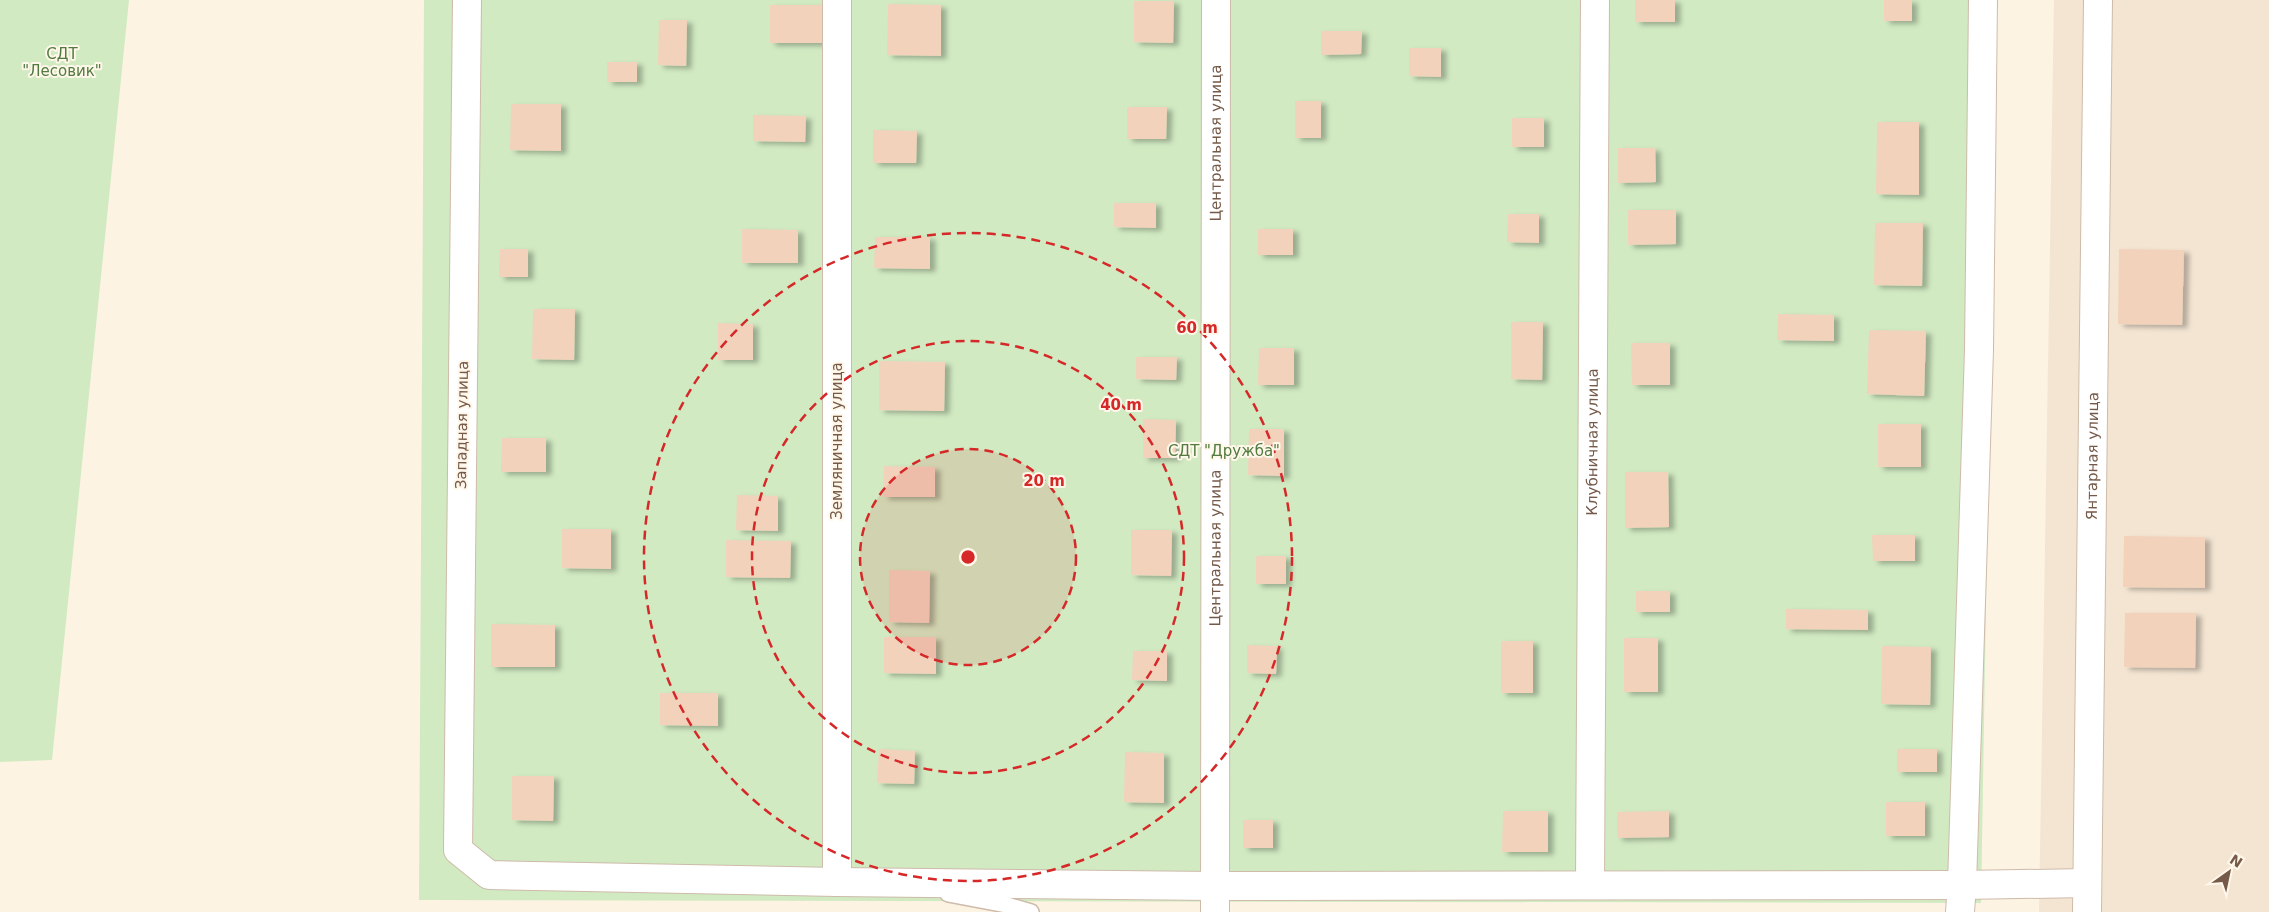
<svg xmlns="http://www.w3.org/2000/svg" width="2269" height="912" font-family="'DejaVu Sans',sans-serif">
  <style>
    .residential { fill: #f4e5d2 }
    .green { fill: #d1eac2 }
    .building { fill: #f2d2bb; filter: url(#shadow) }
    .lines { fill: none; stroke-linecap: round; stroke-linejoin: round }
    .service-casing { stroke: #cebbaa; stroke-width: 18 }
    .minor-casing { stroke: #cebbaa; stroke-width: 30 }
    .service { stroke: #fff; stroke-width: 15 }
    .minor { stroke: #fff; stroke-width: 28 }
    .ring { fill: none; stroke: #d62828; stroke-width: 2.5; stroke-dasharray: 9 6 }
    .labels { text-anchor: middle; dominant-baseline: central; stroke-width: 4; stroke-linejoin: round; paint-order: stroke }
    .park-label { font-size: 15px; fill: #517b41; stroke: #fff7ea }
    .street-label { font-size: 15px; fill: #755a49; stroke: #fff7ea }
    .centre { fill: #d62828; stroke: #fff7ea; stroke-width: 2.5 }
    .ring-label { font-size: 15px; text-anchor: middle; font-weight: bold; fill: #d62828; stroke: #fff7ea; stroke-width: 4; stroke-linejoin: round; paint-order: stroke }
  </style>
  <defs>
    <filter id="shadow"><feDropShadow dx="5.5" dy="3" stdDeviation="2.5" flood-color="#0004"/></filter>
  </defs>
  <rect width="100%" height="100%" fill="#fdf3e3"/>
  <!-- residential -->
  <path class="residential" d="M2054,0H2269V912H2039Z"/>
  <!-- green -->
  <path class="green" d="M0,0H129L52,760L0,762Z
    M424,0H1996L1981,903L419,900Z"/>
  <!-- building -->
  <path class="building" d="M1635,0H1675V22H1635Z
    M1884,0H1912V21H1884Z
    M1134,1H1174L1173,43L1134,42Z
    M888,4L941,5V56L887,55Z
    M770,5H823L822,43H770Z
    M659,20H687L686,66L658,65Z
    M1321,31H1362L1361,54L1321,55Z
    M1409,48H1441V77L1409,76Z
    M607,62H637V82H607Z
    M1295,101H1321V138H1295Z
    M511,104H561V151L510,150Z
    M1127,107H1167L1166,139H1127Z
    M753,115L806,116L805,142L753,141Z
    M1512,118H1544V147H1512Z
    M1877,122H1919V195L1876,194Z
    M873,130L917,131L916,163H873Z
    M1618,148H1655L1656,182L1618,183Z
    M1114,203H1156V228L1114,227Z
    M1628,210H1676V244L1628,245Z
    M1508,214H1539V243L1507,242Z
    M1875,223H1923L1922,286L1874,285Z
    M742,229L798,230V263H742Z
    M1258,229H1293V255H1258Z
    M875,237H930V269L874,268Z
    M500,249H528V277H499Z
    M2119,249L2184,250L2182,325L2118,324Z
    M533,309H575L574,360L532,359Z
    M1778,314L1834,315V341L1777,340Z
    M1511,322H1543L1542,380L1511,379Z
    M718,323L753,324V360H718Z
    M1869,330L1926,331L1924,396L1867,394Z
    M1631,343H1670V385H1632Z
    M1259,348H1294V385H1258Z
    M1136,357H1177L1176,380L1136,379Z
    M879,361L945,362L944,411L879,410Z
    M1143,419L1176,420L1175,458H1143Z
    M1878,424H1921V467H1878Z
    M1249,429H1284V476L1248,475Z
    M502,438H546V472H501Z
    M884,466L935,467V497H883Z
    M1625,472H1668L1669,527L1625,528Z
    M737,495L778,496V531L736,530Z
    M562,529H611V569L562,568Z
    M1131,530H1172L1171,576L1131,575Z
    M1872,535H1915V561H1873Z
    M2124,536L2205,537V588L2123,587Z
    M726,540L791,541L790,578L726,577Z
    M1256,556H1286V584H1256Z
    M889,570L930,571L929,623L889,622Z
    M1636,591H1670V612H1636Z
    M1786,609L1868,610V630L1786,629Z
    M2125,613H2196L2195,668L2124,667Z
    M491,624L555,625V667H491Z
    M884,637H936V674L884,673Z
    M1624,638H1658V692H1624Z
    M1501,641H1533V693H1501Z
    M1247,645L1277,646L1276,674L1247,673Z
    M1882,646L1931,647L1930,705L1881,704Z
    M1133,651H1167V681L1132,680Z
    M660,693H718V726L660,725Z
    M879,749L915,751L914,784L877,783Z
    M1897,749H1937V772H1897Z
    M1125,752L1164,753V803L1124,802Z
    M512,776H554L553,821L512,820Z
    M1886,802H1925V836H1886Z
    M1503,811H1548V852H1502Z
    M1669,811V837L1617,838V812Z
    M1243,820H1273V848H1243Z"/>
  <g class="lines">
    <defs>
      <path id="service" d="M948,894L1007,905L1031,912"/>
      <g id="minor">
        <path d="M467,0L458,850L489,875L837,882L1214,886L1962,885L2087,883"/>
        <path d="M837,0V882"/>
        <path id="s1" d="M1590,884L1595,0"/>
        <path id="s2" d="M1215,912L1216,0"/>
        <path d="M1960,912L1962,885L1979,350L1983,0"/>
        <path id="s3" d="M2087,912L2098,0"/>
      </g>
    </defs>
    <!-- service casing -->
    <use href="#service" class="service-casing"/>
    <!-- minor casing -->
    <use href="#minor" class="minor-casing"/>
    <!-- service -->
    <use href="#service" class="service"/>
    <!-- minor -->
    <use href="#minor" class="minor"/>
  </g>
  <!-- distance rings -->
  <circle cx="968" cy="557" r="108" fill="#d62828" fill-opacity=".12"/>
  <g class="ring">
    <circle cx="968" cy="557" r="108"/>
    <circle cx="968" cy="557" r="216"/>
    <circle cx="968" cy="557" r="324"/>
  </g>
  <g class="labels">
    <!-- park labels -->
    <g class="park-label">
      <text x="62" y="54">СДТ<tspan x="62" dy="17">"Лесовик"</tspan></text>
      <text x="1224" y="451">СДТ "Дружба"</text>
    </g>
    <!-- street labels -->
    <g class="street-label">
      <text stroke="none"><textPath href="#s2" startOffset="769">Центральная улица</textPath></text>
      <text transform="translate(462 425) rotate(-89)">Западная улица</text>
      <text transform="translate(837 441) rotate(-90)">Земляничная улица</text>
      <text stroke="none"><textPath href="#s1" startOffset="442">Клубничная улица</textPath></text>
      <text stroke="none"><textPath href="#s3" startOffset="456">Янтарная улица</textPath></text>
      <text stroke="none"><textPath href="#s2" startOffset="364">Центральная улица</textPath></text>
    </g>
  </g>
  <circle cx="968" cy="557" r="8" class="centre"/>
  <g class="ring-label">
    <text x="1197" y="333">60 m</text>
    <text x="1121" y="410">40 m</text>
    <text x="1044" y="486">20 m</text>
  </g>
  <!-- north arrow -->
  <g transform="translate(2229 872) rotate(33)" stroke="#fff7ea" stroke-width="4" paint-order="stroke">
  <path d="M0-4L9 19L0 12L-9 19Z" fill="#755a49"/>
  <text y="-8" font-size="14" font-weight="bold" text-anchor="middle" fill="#755a49">N</text>
  </g>
</svg>
